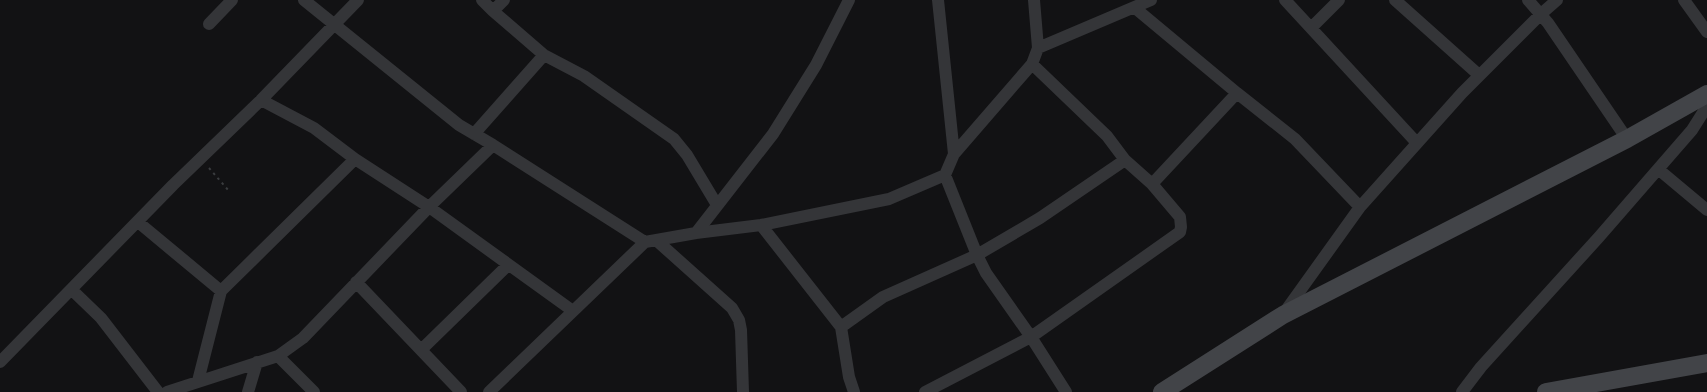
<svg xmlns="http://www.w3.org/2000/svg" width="1707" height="392" font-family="Montserrat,sans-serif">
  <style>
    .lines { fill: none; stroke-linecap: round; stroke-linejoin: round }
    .path { stroke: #3a3c3f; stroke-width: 2; stroke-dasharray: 2.5 4; stroke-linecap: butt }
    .minor { stroke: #343538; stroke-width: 12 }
    .secondary { stroke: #424448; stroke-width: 18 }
  </style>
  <rect width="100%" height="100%" fill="#121214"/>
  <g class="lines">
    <!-- path -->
    <path class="path" d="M209,168L229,191"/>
    <!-- minor -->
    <path class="minor" d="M304,0L459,125L493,145L645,242L489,392
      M358,0L261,100L314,128L355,159L429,207L573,311
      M482,0L493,11L504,0
      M938,0L954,154
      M1285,0L1417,143
      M1395,0L1479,75
      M1528,0L1548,23L1627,139
      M1684,0L1707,32
      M1135,8L1237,93L1295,139L1360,207
      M493,11L544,55L584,76L674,139L687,155L717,205
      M209,24L232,0
      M1311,28L1339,0
      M1038,48L1151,0
      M474,134L544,55
      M1658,169L1707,210
      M945,175L977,255L986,273L1031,337L1066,392
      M1152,184L1237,93
      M138,222L221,291L355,159
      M761,225L841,327L849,377L854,392
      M696,233L773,134L816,65L849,0
      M656,240L732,308L739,320L741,330L743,392
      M645,242L696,233L761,225L889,199L945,175L954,154L1032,64L1038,48L1034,0
      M356,282L461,392
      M72,290L101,318L158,392
      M1284,313L1360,207L1462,93L1541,14L1557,0
      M841,327L883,297L977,255L1040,218L1125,160
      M421,350L508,265
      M278,356L314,392
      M0,362L173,185L261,100
      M198,381L221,291
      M167,392L278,356L303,338L429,207L493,145
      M248,392L257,362
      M925,392L1031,337L1180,232L1181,227L1180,217L1152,184L1125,160L1107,136L1032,64
      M1462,392L1481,367L1599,237L1692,130L1704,111L1707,104"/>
    <!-- secondary -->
    <path class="secondary" d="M1162,392L1283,315L1627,139L1707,94
      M1546,392L1707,363"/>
  </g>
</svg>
